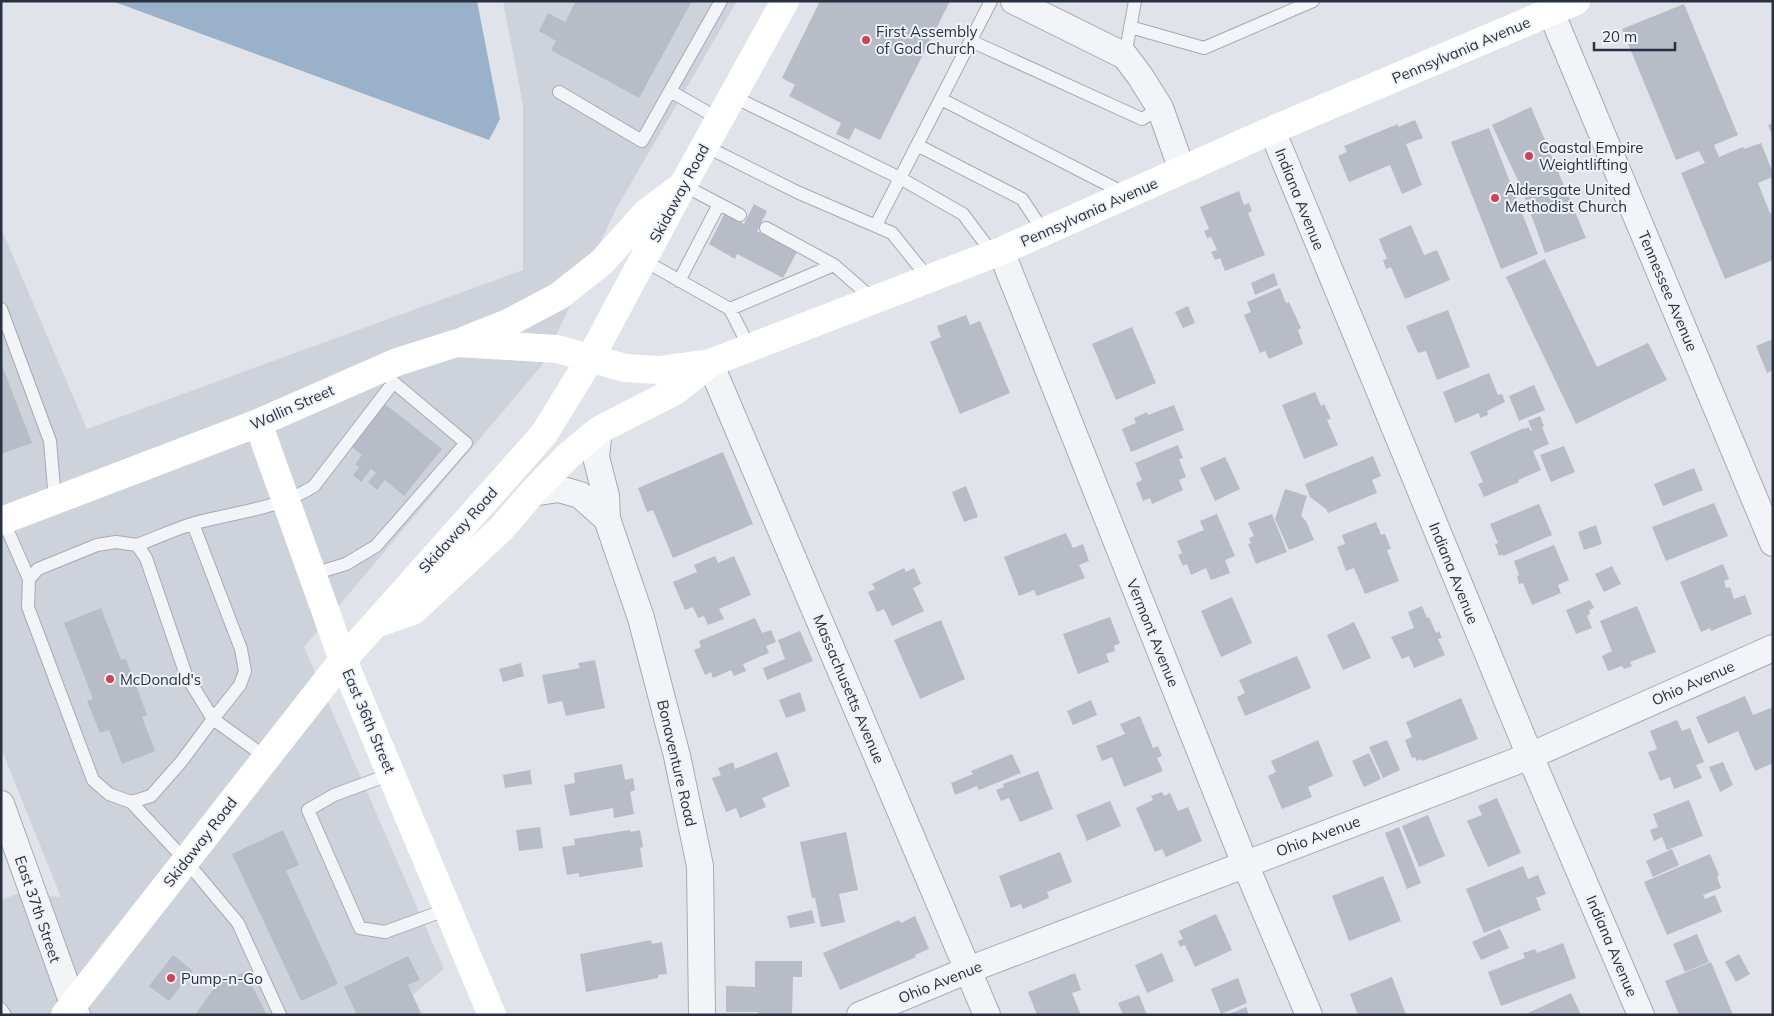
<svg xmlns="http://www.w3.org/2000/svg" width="1774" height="1016" font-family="Mulish,sans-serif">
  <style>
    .built { fill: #ced2db }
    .water { fill: #9ab1ca }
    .building { fill: #b7bcc6 }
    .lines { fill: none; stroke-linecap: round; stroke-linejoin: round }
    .lane-casing { stroke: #a5aab3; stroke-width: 14 }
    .street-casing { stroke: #a5aab3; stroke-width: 28 }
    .lane { stroke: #f3f4f7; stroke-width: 12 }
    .street { stroke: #f3f4f7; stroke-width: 26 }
    .secondary { stroke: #fff; stroke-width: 28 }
    .poi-dot { fill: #d04356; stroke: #eff2f7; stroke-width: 2 }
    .labels { text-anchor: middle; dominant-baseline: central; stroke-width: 4; stroke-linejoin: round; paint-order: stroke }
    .poi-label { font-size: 15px; fill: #283141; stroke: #eff2f7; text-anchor: start }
    .street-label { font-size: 15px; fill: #283141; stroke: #eff2f7 }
  </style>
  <rect width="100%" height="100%" fill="#e0e3e9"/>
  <!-- built -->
  <path class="built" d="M503,1H737L616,209L542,365L304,647L444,969L388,1015H1V900L17,894L61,897L1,748V228L87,429L523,270V105Z"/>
  <!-- water -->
  <path class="water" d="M112,1H477L500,119L489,140Z"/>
  <!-- building -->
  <path class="building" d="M576,1H692L639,98L551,50L556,41L539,31L548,13L565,22Z
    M820,1H950L880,140L855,128L849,140L836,134L841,123L789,96L795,85L782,78Z
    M1684,4L1738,135L1714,145L1719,157L1743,147L1744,149L1761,143L1773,173V177L1758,183L1770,213L1773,212V260L1725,279L1681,173L1705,163L1699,151L1676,160L1622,29Z
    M1531,107L1586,238L1545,253L1521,187L1492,125Z
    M1415,120L1423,138L1406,144L1422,185L1402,194L1390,165L1349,182L1338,156L1347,152L1344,146L1398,124V127Z
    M1773,123V136L1768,125Z
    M1489,128L1538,254L1501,269L1451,142Z
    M1239,191L1244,205L1249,203L1252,211L1248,213L1265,255L1225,271L1220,258L1215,260L1211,252L1217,250L1211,237L1207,238L1204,231L1209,229L1200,207Z
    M754,204L767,211L757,231L797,252L783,278L737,254L735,259L709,244L725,213L744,224Z
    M1411,225L1424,255L1437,250L1450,280L1405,299L1391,267L1386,269L1383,260L1387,259L1379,239Z
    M1545,259L1597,367L1648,343L1667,380L1576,424L1506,277Z
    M1274,273L1278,285L1255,295L1251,283Z
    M1280,288L1286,303L1289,302L1301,328L1298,330L1303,344L1269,359L1265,351L1260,353L1244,315L1251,312L1247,302Z
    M1188,306L1195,323L1183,328L1175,312Z
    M1448,310L1470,367L1437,380L1426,351L1418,353L1406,326Z
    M966,315L970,325L980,321L1010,393L960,414L930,342L941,337L937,326Z
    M1132,327L1156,383L1116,400L1092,344Z
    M1773,339V370L1767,373L1756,346Z
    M1,363L32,443L1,454Z
    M1489,373L1498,395L1502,394L1505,402L1487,411L1488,415L1480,418L1479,413L1455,423L1443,392Z
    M1534,385L1545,410L1519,421L1509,396Z
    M1315,392L1321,406L1324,404L1331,419L1327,420L1338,445L1304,459L1282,405Z
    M385,404L442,449L404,496L385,480L377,490L368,482L376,473L371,469L361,482L353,475L359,467L355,464L362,455L351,446Z
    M1174,405L1184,430L1131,452L1122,429L1136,423L1134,418L1147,412L1148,415Z
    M1540,416L1544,426L1542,427L1549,444L1533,451L1541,470L1518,480L1519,482L1484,497L1478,484L1483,482L1470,452L1524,428L1525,429L1529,427L1530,431L1532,430L1528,421Z
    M1178,445L1183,458L1179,459L1186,477L1179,480L1183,490L1152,504L1150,498L1143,501L1136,483L1142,480L1135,463Z
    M1564,446L1575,472L1551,482L1540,455Z
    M723,452L753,524L673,558L653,510L647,512L638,488Z
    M1373,456L1381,476L1372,480L1377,493L1328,513L1326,509L1310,497L1305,484Z
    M1225,457L1240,489L1215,501L1200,468Z
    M1694,468L1703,490L1663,506L1654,484Z
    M966,486L978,517L964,522L952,492Z
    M1285,489L1307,496L1301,516L1306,521L1314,540L1289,550L1275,519Z
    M1714,503L1728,536L1666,561L1652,527Z
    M1539,504L1552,535L1503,556V554L1499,556L1495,544L1498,543L1490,524Z
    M1217,514L1235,556L1225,560L1230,573L1211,580L1206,568L1191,575L1187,564L1183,566L1178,555L1182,553L1177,541L1204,530L1200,521Z
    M1272,514L1287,552L1256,564L1248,544L1251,543L1249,538L1254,536L1248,523Z
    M1376,522L1381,535L1385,534L1391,549L1387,550L1399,581L1365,594L1354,568L1346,571L1337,547L1345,544L1342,535Z
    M1596,525L1602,544L1584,550L1578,532Z
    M1066,533L1073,548L1083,544L1089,561L1079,565L1085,578L1037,596L1034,590L1019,596L1004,557Z
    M1554,545L1569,580L1558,585L1561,593L1532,605L1523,583L1519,584L1517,576L1519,575L1514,561Z
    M715,556L718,563L734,556L751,595L719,609L724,619L708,625L704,616L698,618L693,607L685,610L673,582L697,572L694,565Z
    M1723,564L1729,579L1724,581L1726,588L1730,587L1734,599L1745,595L1752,614L1711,631L1710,628L1701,632L1680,582Z
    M1612,566L1621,584L1604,592L1595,574Z
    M904,568L906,572L914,568L921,584L913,588L924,611L892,626L884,609L877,612L868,592L875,589L872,584Z
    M1232,597L1252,643L1221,657L1201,611Z
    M1590,600L1594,608L1589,610L1590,614L1587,616L1592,628L1576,634L1566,610Z
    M1422,606L1427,618L1429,617L1436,633L1439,631L1442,638L1438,639L1445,655L1414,668L1409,656L1402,659L1391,637L1414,628L1408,612Z
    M1637,606L1656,652L1630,662L1632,666L1624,669L1622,666L1608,671L1602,656L1612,651L1600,621Z
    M101,608L121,660L126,659L147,715L142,717L155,751L122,764L109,730L100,733L87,701L93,699L64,623Z
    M1110,617L1120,643L1114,646L1115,651L1106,654L1109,662L1078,674L1063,634Z
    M755,618L762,633L771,630L776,642L766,646L769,653L743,664L746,671L734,676L731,670L713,678L711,672L705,675L694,650L701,647L699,641Z
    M941,620L965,679L920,699L894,640Z
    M1354,622L1371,658L1343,670L1327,635Z
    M800,631L813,661L767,680L763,668L785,659L778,640Z
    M1297,656L1311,688L1245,716L1237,697L1245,693L1239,680Z
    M595,660L605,708L566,716L562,701L548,704L542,675L580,668L578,663Z
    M521,663L524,676L503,682L499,669Z
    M800,692L806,711L786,718L779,700Z
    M1745,696L1753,715L1773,707V763L1755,771L1738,731L1708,744L1696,717Z
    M1461,698L1478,739L1422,761L1421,759L1417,761L1415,757L1412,758L1405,740L1412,737L1406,722Z
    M1091,700L1097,715L1073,725L1067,711Z
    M1140,716L1153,748L1158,746L1162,756L1157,758L1163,771L1124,787L1112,757L1102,761L1096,746L1125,734L1120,724Z
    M1677,720L1682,731L1690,728L1704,762L1696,765L1702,778L1674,789L1670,777L1660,781L1648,752L1657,749L1650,731Z
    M1318,740L1333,776L1308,787L1312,797L1282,809L1268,776L1276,772L1271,761Z
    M1387,740L1400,770L1383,778L1369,747Z
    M777,752L790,786L762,798L766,807L740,818L736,808L726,812L712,778L721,775L718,768L733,762L735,769Z
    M1369,753L1381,779L1364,787L1352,761Z
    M1012,754L1021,773L979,790L977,786L955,795L951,783L973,774L971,771Z
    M1723,762L1733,785L1720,792L1709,767Z
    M622,764L625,780L633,778L635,790L630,792L634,814L614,818L613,808L570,816L564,785L575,783L574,773Z
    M530,770L532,784L505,788L503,775Z
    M1038,771L1053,809L1020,822L1009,798L1001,801L996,790L1004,787L1003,784Z
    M1162,792L1164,796L1170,793L1178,811L1188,807L1202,841L1166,857L1162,849L1155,852L1136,808L1153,800L1151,796Z
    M1497,798L1521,853L1488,867L1467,821L1482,815L1478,806Z
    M1689,800L1703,836L1667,850L1662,837L1654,841L1650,830L1658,827L1653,814Z
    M1110,801L1121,826L1087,841L1076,815Z
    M1428,815L1445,856L1419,867L1402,826Z
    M540,827L543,848L519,851L516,830Z
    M1399,827L1421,883L1407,889L1385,833Z
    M283,830L299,865L286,871L338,984L301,1001L232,854Z
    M630,830L631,832L640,830L643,847L640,848L643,867L579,877V873L567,875L562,847L575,845L574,839Z
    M846,832L858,890L839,894L845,922L821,927L815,898H812L800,842Z
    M1672,849L1679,865L1653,877L1646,861Z
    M1060,852L1072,882L1047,892L1049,898L1023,909L1021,904L1011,908L999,876Z
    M1710,854L1719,875L1717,876L1721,888L1703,895L1705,899L1715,895L1722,912L1667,935L1644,882Z
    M1523,866L1528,879L1538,875L1546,894L1536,898L1541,910L1484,933L1466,889Z
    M1383,876L1401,921L1349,941L1332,896Z
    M812,910L815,923L790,928L787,916Z
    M1216,914L1232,950L1195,967L1185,945L1180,947L1178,941L1183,939L1179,931Z
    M915,916L929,949L915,955L916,957L840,990L823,953L899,920L901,923Z
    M1500,929L1509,948L1481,960L1472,942Z
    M1697,934L1709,962L1685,972L1673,944Z
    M651,940L652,944L662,942L667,974L658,975V978L586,992L580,954Z
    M1563,943L1576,978L1501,1006L1488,972L1525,958L1523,953L1535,949L1537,953Z
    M1162,953L1174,981L1147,993L1135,965Z
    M1739,954L1750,974L1736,982L1725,962Z
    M173,955L193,971L169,1001L149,986Z
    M408,956L420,980L408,985L421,1013L416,1015H357L344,987Z
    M755,961H802V977H793L792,1015H758V1012H726V986L755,987Z
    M1711,962L1733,1015H1679L1665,981Z
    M245,972L267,1015H195L217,984Z
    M1075,973L1081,990L1072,993L1081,1015H1037L1028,992Z
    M1392,977L1406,1015H1358L1350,994Z
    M1238,978L1247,1003L1221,1014L1211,989Z
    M1571,993L1581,1015H1524Z
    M1139,995L1147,1015H1123L1118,1003Z
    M1246,1007L1249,1015H1227Z"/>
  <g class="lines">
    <defs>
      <path id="lane" d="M1130,27L1204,48L1313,1
        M971,41L1142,119L1160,108
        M1125,56L1135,1
        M670,91L721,1
        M559,92L642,141L670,91L719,119
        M732,96L900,178L963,214L993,254
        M941,99L1126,194
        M917,145L1022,199L1044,232
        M705,146L797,192L892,233L929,279
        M683,185L740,215
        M876,225L991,1
        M766,228L834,265
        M643,260L730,309L749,347
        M679,281L719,204
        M1,309L50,441L55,501
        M730,309L834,265L874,300
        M3,520L29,579L28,607L93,780L109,794L131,802L186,861L238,923L280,1015
        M193,524L241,649L245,671L240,685L213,719L267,758
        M137,545C156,538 175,529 195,523C235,512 279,509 314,486L393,383
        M313,574L346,564L376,546L466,443L379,370
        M29,579L38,569L97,545L116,542L137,545L146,558L186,675L213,719L181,762L151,796L131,802
        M391,774L334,795L308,810L360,928L385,932L448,909
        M1,1009L5,1015"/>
      <path id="street" d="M1014,1L1125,56L1140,76L1160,108L1182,170
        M1551,12L1773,543
        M1272,130L1530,756L1641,1015
        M1001,251L1245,864L1309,1015
        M710,363L987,1015
        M599,430L596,457L606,496L607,519L641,618L677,756L700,866L702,1015
        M532,493L559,489L580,495L607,519
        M1,804L77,1015
        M860,1015L968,970L1530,756L1773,648"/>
    </defs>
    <!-- lane casing -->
    <use href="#lane" class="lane-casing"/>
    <!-- street casing -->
    <use href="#street" class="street-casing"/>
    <!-- lane -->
    <use href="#lane" class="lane"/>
    <!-- street -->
    <use href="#street" class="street"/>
    <!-- secondary -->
    <path class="secondary" d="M465,340L508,323L559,296L602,262L646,213L678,189
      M258,423L343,660L492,1015
      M1,521L258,423L397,362L457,343L557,349L625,368L659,370L710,363L1001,251L1272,130L1576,1
      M375,624L413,611L501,529L532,493L569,455L599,430L675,391L709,364
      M65,1015L343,660L544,434L590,359L683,185L785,1"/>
  </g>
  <!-- markers -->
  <g class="poi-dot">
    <circle cx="866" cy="40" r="5"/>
    <circle cx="1529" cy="156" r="5"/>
    <circle cx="1495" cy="198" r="5"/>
    <circle cx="110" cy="679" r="5"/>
    <circle cx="171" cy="978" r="5"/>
  </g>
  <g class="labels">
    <!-- poi labels -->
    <g class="poi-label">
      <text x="876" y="31">First Assembly<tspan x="876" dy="17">of God Church</tspan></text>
      <text x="1539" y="147">Coastal Empire<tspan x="1539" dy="17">Weightlifting</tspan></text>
      <text x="1505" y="189">Aldersgate United<tspan x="1505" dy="17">Methodist Church</tspan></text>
      <text x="120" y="679">McDonald's</text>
      <text x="181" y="978">Pump-n-Go</text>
    </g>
    <!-- street labels -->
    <g class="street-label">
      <text transform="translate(1461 50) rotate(-23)">Pennsylvania Avenue</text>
      <text transform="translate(679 193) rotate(-62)">Skidaway Road</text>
      <text transform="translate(1300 199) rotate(68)">Indiana Avenue</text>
      <text transform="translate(1089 212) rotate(-24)">Pennsylvania Avenue</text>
      <text transform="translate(1668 291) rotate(67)">Tennessee Avenue</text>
      <text transform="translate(292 407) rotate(-24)">Wallin Street</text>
      <text transform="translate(458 530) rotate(-48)">Skidaway Road</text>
      <text transform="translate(1454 573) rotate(68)">Indiana Avenue</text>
      <text transform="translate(1153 633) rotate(68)">Vermont Avenue</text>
      <text transform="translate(1693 683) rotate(-24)">Ohio Avenue</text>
      <text transform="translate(849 689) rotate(67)">Massachusetts Avenue</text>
      <text transform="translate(369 721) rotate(67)">East 36th Street</text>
      <text transform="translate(677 763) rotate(77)">Bonaventure Road</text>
      <text transform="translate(1318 836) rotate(-21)">Ohio Avenue</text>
      <text transform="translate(200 842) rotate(-52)">Skidaway Road</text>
      <text transform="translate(38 909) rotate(71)">East 37th Street</text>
      <text transform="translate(1612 946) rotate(67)">Indiana Avenue</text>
      <text transform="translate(940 982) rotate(-22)">Ohio Avenue</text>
    </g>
  </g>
  <!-- border -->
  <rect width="1774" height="1016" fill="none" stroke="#283141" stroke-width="5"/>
  <!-- scale -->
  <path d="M1594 42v8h81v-8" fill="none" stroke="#283141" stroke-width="2.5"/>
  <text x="1602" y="42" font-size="15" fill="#283141" stroke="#eff2f7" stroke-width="4" paint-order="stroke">20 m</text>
</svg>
